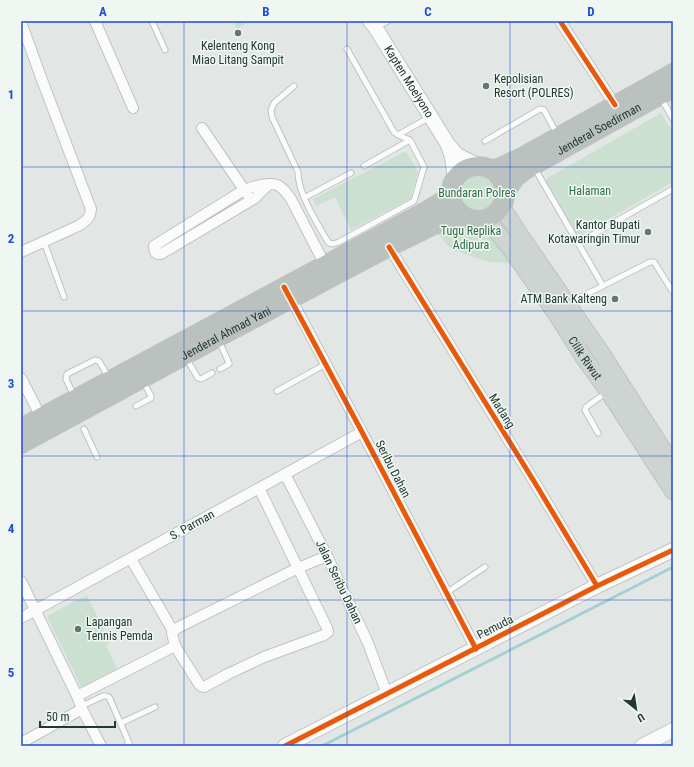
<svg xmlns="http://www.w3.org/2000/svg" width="694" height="767" font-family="'Roboto Condensed',sans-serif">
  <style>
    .green { fill: #cbe0d1 }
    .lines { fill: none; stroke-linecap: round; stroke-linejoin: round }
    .stream { stroke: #a4cfd4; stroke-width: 3 }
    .lane-casing { stroke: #bfc4c2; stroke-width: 7 }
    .street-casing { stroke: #bfc4c2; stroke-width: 12 }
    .secondary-casing { stroke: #bec5c2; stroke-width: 16 }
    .primary-casing { stroke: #bcc3c1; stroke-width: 18 }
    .highway-casing { stroke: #bcc3c1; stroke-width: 20 }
    .lane { stroke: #fbfbfb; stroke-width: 5 }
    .street { stroke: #fbfbfb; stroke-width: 10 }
    .secondary { stroke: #fbfbfb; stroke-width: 14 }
    .primary { stroke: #cdd4d1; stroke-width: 16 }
    .highway { stroke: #bac1bf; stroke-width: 18 }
    .cycleway-casing { stroke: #f0f7f3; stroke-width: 8 }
    .cycleway { stroke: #e8590c; stroke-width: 5 }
    .grid { fill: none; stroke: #1d4ed8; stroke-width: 1; stroke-opacity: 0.55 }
    .poi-dot { fill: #657671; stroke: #f0f7f3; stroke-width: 1.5 }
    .labels { text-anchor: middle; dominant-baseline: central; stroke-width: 3; stroke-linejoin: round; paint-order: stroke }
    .poi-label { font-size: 12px; fill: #213932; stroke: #f0f7f3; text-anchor: start }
    .street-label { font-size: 12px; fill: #213932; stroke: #f0f7f3 }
    .park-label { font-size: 12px; fill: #2e6e44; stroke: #f0f7f3 }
    .neatline { fill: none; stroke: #1d4ed8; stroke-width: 1.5 }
    .grid-label { font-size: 13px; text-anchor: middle; font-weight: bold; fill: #1d4ed8 }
  </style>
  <rect width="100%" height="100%" fill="#e2e7e5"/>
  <!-- green -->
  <path class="green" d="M233,21H250L237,29Z
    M661,113L673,133V182L577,237L544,180Z
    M406,151L418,172L410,199L351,230L335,197L316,206L313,199Z
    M453 193a24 24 0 1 1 48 0a24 24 0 1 1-48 0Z
    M461,218L483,222L512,263L488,262L451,249L433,228Z
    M87,595L110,643L106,645L118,670L82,689L47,616Z"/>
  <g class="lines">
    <!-- stream -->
    <path class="stream" d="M322,746L673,567"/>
    <defs>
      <path id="lane" d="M152,21L165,50
        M376,27L388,21
        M294,86L274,103L271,110L272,117L298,172C298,193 315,219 325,237L329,243L333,244L339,242L414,201L424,167L410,140L398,135L394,132L347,49
        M661,98L673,119
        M398,135L430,117
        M485,141L540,109L544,110L557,134
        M364,166L410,140
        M535,169L603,286
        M304,198L351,173
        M44,242L64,297
        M578,243L673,189
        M569,303L650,262H654L673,292
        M219,341L229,363V364L220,369
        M186,358L198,378L201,379L212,373
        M277,391L326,364
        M74,396L66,379L67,374L95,360L99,361L109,378
        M136,406L151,398V396L143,381
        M84,429L97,457
        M598,433L585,410L586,407L607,392
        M446,593L485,567
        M82,706L103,696H106L109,697L127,738L129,743L126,746
        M121,723L155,707"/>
      <path id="street" d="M95,21L133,108
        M560,21L615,105
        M21,22L42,80L91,209C90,219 86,221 78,226L21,252
        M202,128L247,194
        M268,185L255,198L161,254H158L155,252L154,246L160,242L244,190C252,187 268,182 277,185C283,187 287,194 291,199L325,265
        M389,247L535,483L597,586
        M289,295L362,432L476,649
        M21,378L41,417
        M285,474L327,556L368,643L387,694
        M131,559L173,631
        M21,581L77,696L82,709L101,746
        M21,618L362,432
        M175,646L199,684L201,686L204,687L228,674L264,657L324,635L328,632L327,628L259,488
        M77,696L175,646L172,633L173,631L179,627L298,568L327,556
        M21,743L82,709"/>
      <g id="secondary">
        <path id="s1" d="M370,21L375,27L447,143L457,155L479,166"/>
        <path d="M448,145L452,157L455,179"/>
        <path d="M285,746L597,586L673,550"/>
        <path d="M642,746L673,730"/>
      </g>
      <g id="primary">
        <path d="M502,207L520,235L600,351L673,465"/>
        <path id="s2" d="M485,220L493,227L510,248L555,312L584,358L608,391L673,491"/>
      </g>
      <g id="highway">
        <circle cx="478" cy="193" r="27"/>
        <path d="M493,170L505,165L522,157L673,73"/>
        <path id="s3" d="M506,191L516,177L525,170L673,88"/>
        <path d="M21,428L424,212L451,196"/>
        <path id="s4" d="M21,444L217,338L389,247L432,226L450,218L462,215"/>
      </g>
    </defs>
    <!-- lane casing -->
    <use href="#lane" class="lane-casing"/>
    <!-- street casing -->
    <use href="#street" class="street-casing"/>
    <!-- secondary casing -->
    <use href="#secondary" class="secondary-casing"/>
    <!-- primary casing -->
    <use href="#primary" class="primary-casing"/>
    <!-- highway casing -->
    <use href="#highway" class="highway-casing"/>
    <!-- lane -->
    <use href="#lane" class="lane"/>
    <!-- street -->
    <use href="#street" class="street"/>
    <!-- secondary -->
    <use href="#secondary" class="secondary"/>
    <!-- primary -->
    <use href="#primary" class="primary"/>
    <!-- highway -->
    <use href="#highway" class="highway"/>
    <defs>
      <path id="cycleway" d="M560,21L615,105
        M389,247L535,483L597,586
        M284,287L362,432L476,649
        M285,746L597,586L673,550"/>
    </defs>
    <!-- cycleway casing -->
    <use href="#cycleway" class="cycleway-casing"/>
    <!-- cycleway -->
    <use href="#cycleway" class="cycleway"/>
  </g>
  <!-- grid -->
  <path class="grid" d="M184,21V746M347,21V746M510,21V746M21,167H673M21,311H673M21,456H673M21,600H673"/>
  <!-- markers -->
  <g class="poi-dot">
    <circle cx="238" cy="33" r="4"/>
    <circle cx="486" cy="86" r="4"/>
    <circle cx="648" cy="232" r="4"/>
    <circle cx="615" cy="299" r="4"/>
    <circle cx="78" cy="629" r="4"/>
  </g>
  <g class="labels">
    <!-- poi labels -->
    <g class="poi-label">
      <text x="238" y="46" text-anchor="middle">Kelenteng Kong<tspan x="238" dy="14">Miao Litang Sampit</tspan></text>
      <text x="494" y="79">Kepolisian<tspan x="494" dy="14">Resort (POLRES)</tspan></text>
      <text x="640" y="225" text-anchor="end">Kantor Bupati<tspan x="640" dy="14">Kotawaringin Timur</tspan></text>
      <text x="607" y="299" text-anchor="end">ATM Bank Kalteng</text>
      <text x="86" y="622">Lapangan<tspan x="86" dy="14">Tennis Pemda</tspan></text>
    </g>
    <!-- street labels -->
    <g class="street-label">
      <text stroke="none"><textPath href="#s1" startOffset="72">Kapten Moelyono</textPath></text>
      <text stroke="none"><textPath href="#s3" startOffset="113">Jenderal Soedirman</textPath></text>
      <text stroke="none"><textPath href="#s4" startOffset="233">Jenderal Ahmad Yani</textPath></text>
      <text stroke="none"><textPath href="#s2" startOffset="171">Cilik Riwut</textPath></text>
      <text transform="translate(502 411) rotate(58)">Madang</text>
      <text transform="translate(393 469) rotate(63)">Seribu Dahan</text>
      <text transform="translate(192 525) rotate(-29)">S. Parman</text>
      <text transform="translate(339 582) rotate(64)">Jalan Seribu Dahan</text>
      <text transform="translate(495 627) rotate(-27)">Pemuda</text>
    </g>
    <!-- park labels -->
    <g class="park-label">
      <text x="590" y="191">Halaman</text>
      <text x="477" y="193">Bundaran Polres</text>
      <text x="471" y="231">Tugu Replika<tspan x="471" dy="14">Adipura</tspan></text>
    </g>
  </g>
  <!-- border -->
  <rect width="694" height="767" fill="none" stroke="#f0f7f3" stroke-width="44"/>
  <!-- north arrow -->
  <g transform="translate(636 709) rotate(150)" stroke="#f0f7f3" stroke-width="3" paint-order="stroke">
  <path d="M0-3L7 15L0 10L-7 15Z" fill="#213932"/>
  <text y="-6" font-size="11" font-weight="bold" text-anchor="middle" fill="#213932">U</text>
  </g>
  <!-- scale -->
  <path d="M40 721v6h75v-6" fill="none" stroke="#213932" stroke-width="2"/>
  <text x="46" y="721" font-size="12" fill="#213932" stroke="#f0f7f3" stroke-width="3" paint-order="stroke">50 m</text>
  <rect x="22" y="22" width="650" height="723" class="neatline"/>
  <g class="grid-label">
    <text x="103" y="16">A</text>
    <text x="266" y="16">B</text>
    <text x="428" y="16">C</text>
    <text x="591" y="16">D</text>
    <text x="11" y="99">1</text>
    <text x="11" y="243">2</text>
    <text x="11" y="388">3</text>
    <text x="11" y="533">4</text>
    <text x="11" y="677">5</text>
  </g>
</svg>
